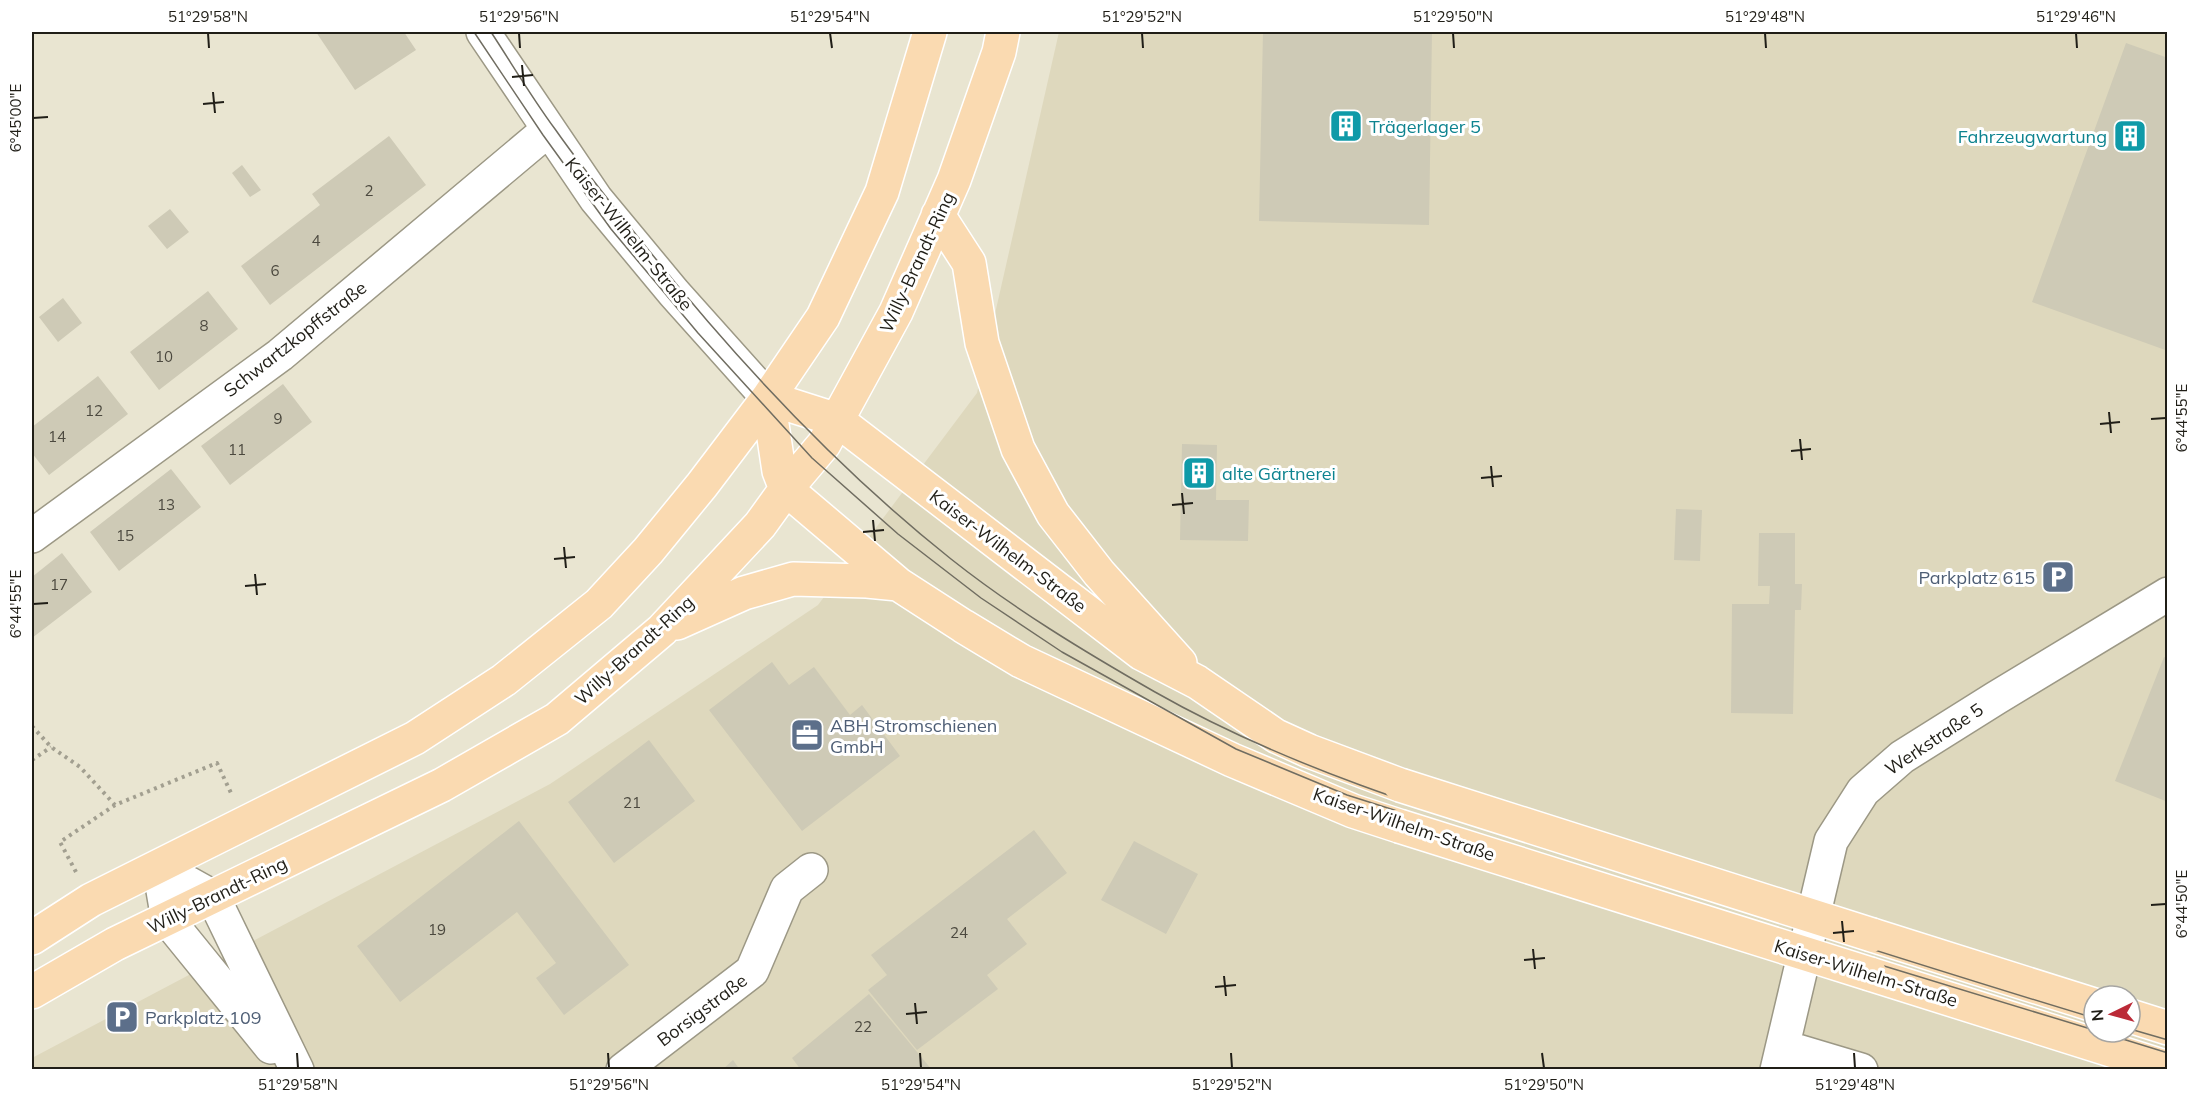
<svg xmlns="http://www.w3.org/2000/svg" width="2199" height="1101" font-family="Mulish,sans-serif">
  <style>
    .built { fill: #ded8bd; fill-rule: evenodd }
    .building { fill: #cecab6 }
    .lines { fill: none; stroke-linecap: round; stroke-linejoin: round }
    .minor-casing { stroke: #9c9885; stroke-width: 36 }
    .major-casing { stroke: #fff; stroke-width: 36 }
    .path { stroke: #a29f90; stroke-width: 4; stroke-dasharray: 3 4.5; stroke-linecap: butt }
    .minor { stroke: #fff; stroke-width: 33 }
    .major { stroke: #fadab1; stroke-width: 33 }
    .tram { stroke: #706d61; stroke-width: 1.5 }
    .major-bridge-casing { stroke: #fff; stroke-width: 36; stroke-linecap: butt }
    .major-bridge { stroke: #fadab1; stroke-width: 33 }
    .ticks { fill: none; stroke: #201e17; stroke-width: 2 }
    .labels { text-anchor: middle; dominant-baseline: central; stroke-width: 6; stroke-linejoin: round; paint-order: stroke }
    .number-label { font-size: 15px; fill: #4c493f }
    .culture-label { font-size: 18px; fill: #0d838f; stroke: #fff; text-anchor: start }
    .street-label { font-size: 18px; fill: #201e17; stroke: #fff }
    .service-label { font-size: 18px; fill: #4e5e75; stroke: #fff; text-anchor: start }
    .neatline { fill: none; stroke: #201e17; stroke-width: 2 }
    .ticks-label { font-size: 15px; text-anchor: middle; fill: #201e17 }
  </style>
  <rect width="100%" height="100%" fill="#e9e5d1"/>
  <!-- built -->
  <path class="built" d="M1059,32H2167V1069L32,1070V1058L550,784L818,605L977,393ZM2094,996H2130V1032H2094Z"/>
  <!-- building -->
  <path class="building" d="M316,32H404L416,50L355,90Z
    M1263,32H1432L1429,225L1259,221Z
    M2126,43L2168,58V351L2032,302Z
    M389,136L426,185L270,305L241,266L320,205L312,194Z
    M242,165L261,190L250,197L232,173Z
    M170,209L189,232L167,249L148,226Z
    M208,291L238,329L159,390L130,352Z
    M63,298L82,323L58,342L39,317Z
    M98,376L128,414L49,475L32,453V427Z
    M283,384L312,422L230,485L201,446Z
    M1182,444L1217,445L1216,500H1249L1248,541L1180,540Z
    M171,469L201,507L119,571L90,532Z
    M1676,509L1702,510L1700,561L1674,560Z
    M1759,533H1795V584H1802L1801,610H1795L1793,714L1731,713L1732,604H1769L1770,586H1758Z
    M62,553L92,592L32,638V577Z
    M2164,657L2168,659V802L2115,781Z
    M772,662L789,685L814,667L850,715L862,705L900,756L802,831L709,710Z
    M649,740L695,801L614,863L568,802Z
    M519,821L629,965L564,1015L536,978L556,963L517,912L400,1002L357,946Z
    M1034,830L1067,873L1007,919L1027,944L987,975L998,989L917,1050L868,990L887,975L871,955Z
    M1134,841L1198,874L1166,934L1101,900Z
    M869,994L932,1070H801L792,1058Z
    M733,1060L740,1070H722Z"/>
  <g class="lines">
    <defs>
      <path id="minor" d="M483,32L596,199L674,293L768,398
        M32,536L280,355L548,130
        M159,867L213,897L297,1070
        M159,867L168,920L271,1047
        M1784,1047L1861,1070
        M623,1070L752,971L787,889L811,870
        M1777,1070L1831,841L1863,791L1902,757L1996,698L2168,594"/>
      <path id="major" d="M938,215L969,263L982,343L1018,449L1053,514L1099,573L1180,663
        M768,398L779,471L786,489L898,584L963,626L1021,661L1232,760L1353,811L1399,826
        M768,398L837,420L1141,653L1197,682L1276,736L1309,751L1400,785
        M677,623L744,593L793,579L867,581L898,584
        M1872,935L2094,1005
        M32,938L91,900L415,738L504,680L599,604L648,551L702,485L768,398L823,317L882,192L930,32
        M1870,974L2168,1068
        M32,992L115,944L442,785L557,719L662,630L760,525L786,489L824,444L896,312L954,180L999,52L1003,32
        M2130,1016L2168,1028"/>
    </defs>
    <!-- minor casing -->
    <use href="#minor" class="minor-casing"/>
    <!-- major casing -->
    <use href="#major" class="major-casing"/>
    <!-- path -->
    <path class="path" d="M32,726L51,747L80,767L115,805
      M32,760L51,747
      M76,872L60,842L115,805L217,763L231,793"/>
    <!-- minor -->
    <use href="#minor" class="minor"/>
    <!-- major -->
    <use href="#major" class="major"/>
    <!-- tram -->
    <path class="tram" d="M474,32L543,135L611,229L698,333L812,458L898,534L981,598L1062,652L1236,749L1347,795L1871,962L2094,1030
      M491,32C512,64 532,98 555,129C585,172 618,212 651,253C740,364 839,470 951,559C1014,609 1085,652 1155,692C1299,774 1461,820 1619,869C1777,919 1935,970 2094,1018
      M2130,1029L2168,1040
      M2100,1032L2168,1053"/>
    <defs>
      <path id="major-bridge" d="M1400,785L1872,935
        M1399,826L1870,974"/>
    </defs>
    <!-- major-bridge casing -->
    <use href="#major-bridge" class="major-bridge-casing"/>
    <!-- major-bridge -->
    <use href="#major-bridge" class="major-bridge"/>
  </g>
  <!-- ticks -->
  <path class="ticks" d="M208,33L209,48M519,33L520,48M830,33L832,48M1142,33L1143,48M1453,33L1454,48M1765,33L1766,48M2076,33L2077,48M522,65L524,86M512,77L533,75M213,92L215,113M203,104L224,102M33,118L48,117M2109,412L2111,433M2151,419L2166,418M2100,424L2120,422M1800,439L1802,460M1791,451L1811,449M1491,466L1493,487M1481,478L1502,476M1182,493L1184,514M1172,505L1193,503M873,520L875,541M863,532L884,530M564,547L566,568M554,559L575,557M255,574L257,595M245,586L266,584M33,604L48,603M2151,905L2166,904M1842,921L1844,942M1833,933L1854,931M1533,949L1535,969M1524,960L1545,958M1224,976L1226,996M1215,987L1236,985M915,1003L917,1024M906,1014L927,1012M297,1053L298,1068M608,1053L609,1068M920,1053L921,1068M1231,1053L1232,1068M1542,1053L1544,1068M1854,1053L1855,1068"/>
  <!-- icons -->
  <defs>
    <symbol id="building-square" viewBox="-11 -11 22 22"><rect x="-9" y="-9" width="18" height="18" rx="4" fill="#0f9aa8" stroke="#fff"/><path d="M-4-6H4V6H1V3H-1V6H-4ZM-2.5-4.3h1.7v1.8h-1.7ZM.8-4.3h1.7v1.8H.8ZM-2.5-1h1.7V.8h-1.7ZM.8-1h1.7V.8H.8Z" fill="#fff"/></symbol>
    <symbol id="parking-square" viewBox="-11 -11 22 22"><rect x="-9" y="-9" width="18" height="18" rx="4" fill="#5c6f8a" stroke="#fff"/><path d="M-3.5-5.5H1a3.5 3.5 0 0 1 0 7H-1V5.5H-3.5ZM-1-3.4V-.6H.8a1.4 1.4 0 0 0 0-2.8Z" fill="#fff"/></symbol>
    <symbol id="office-square" viewBox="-11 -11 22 22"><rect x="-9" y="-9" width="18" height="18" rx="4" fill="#5c6f8a" stroke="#fff"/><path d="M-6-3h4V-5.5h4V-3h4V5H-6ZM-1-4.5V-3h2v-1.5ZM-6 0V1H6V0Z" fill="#fff"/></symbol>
  </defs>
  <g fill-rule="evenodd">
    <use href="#building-square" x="1327" y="107" width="38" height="38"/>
    <use href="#building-square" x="2111" y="117" width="38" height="38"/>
    <use href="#building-square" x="1180" y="454" width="38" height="38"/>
    <use href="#parking-square" x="2039" y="558" width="38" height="38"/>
    <use href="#office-square" x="788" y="716" width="38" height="38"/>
    <use href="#parking-square" x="103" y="998" width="38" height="38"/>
  </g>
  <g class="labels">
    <!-- number labels -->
    <g class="number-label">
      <text x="369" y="190">2</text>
      <text x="316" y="240">4</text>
      <text x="275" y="270">6</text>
      <text x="204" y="325">8</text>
      <text x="164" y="356">10</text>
      <text x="94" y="410">12</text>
      <text x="278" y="418">9</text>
      <text x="57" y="436">14</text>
      <text x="237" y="449">11</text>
      <text x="166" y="504">13</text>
      <text x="125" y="535">15</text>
      <text x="59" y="584">17</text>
      <text x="632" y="802">21</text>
      <text x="437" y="929">19</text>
      <text x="959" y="932">24</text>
      <text x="863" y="1026">22</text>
    </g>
    <!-- culture labels -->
    <g class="culture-label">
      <text x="1369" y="126">Trägerlager 5</text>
      <text x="2107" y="136" text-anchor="end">Fahrzeugwartung</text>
      <text x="1222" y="473">alte Gärtnerei</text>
    </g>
    <!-- street labels -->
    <g class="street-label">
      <text transform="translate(629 234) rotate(51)">Kaiser-Wilhelm-Straße</text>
      <text transform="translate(917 262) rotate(-65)">Willy-Brandt-Ring</text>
      <text transform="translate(295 339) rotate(-38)">Schwartzkopffstraße</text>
      <text transform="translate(1008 551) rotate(37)">Kaiser-Wilhelm-Straße</text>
      <text transform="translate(634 650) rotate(-42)">Willy-Brandt-Ring</text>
      <text transform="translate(1934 739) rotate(-34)">Werkstraße 5</text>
      <text transform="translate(1404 824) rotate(19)">Kaiser-Wilhelm-Straße</text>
      <text transform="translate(217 895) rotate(-26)">Willy-Brandt-Ring</text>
      <text transform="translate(1866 973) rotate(17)">Kaiser-Wilhelm-Straße</text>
      <text transform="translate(702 1010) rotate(-37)">Borsigstraße</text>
    </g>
    <!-- service labels -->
    <g class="service-label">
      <text x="2035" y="577" text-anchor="end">Parkplatz 615</text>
      <text x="830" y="725">ABH Stromschienen<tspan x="830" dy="21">GmbH</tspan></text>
      <text x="145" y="1017">Parkplatz 109</text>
    </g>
  </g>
  <!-- border -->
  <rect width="2199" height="1101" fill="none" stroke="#ffffff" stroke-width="66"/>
  <!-- north arrow -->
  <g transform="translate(2112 1014) rotate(265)"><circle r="28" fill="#ffffff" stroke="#a6a5a2" stroke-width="1.5"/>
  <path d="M0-4.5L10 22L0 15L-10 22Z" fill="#bb2a37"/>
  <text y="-9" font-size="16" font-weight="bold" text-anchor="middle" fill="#201e17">N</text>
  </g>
  <rect x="33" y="33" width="2133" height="1035" class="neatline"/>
  <g class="ticks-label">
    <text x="208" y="22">51°29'58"N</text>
    <text x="519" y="22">51°29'56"N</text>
    <text x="830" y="22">51°29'54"N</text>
    <text x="1142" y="22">51°29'52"N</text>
    <text x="1453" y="22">51°29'50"N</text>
    <text x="1765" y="22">51°29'48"N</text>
    <text x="2076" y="22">51°29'46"N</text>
    <text transform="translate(16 118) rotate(-90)" y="5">6°45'00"E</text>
    <text transform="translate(2182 418) rotate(-90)" y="5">6°44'55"E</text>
    <text transform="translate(16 604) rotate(-90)" y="5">6°44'55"E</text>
    <text transform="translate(2182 904) rotate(-90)" y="5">6°44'50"E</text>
    <text x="298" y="1090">51°29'58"N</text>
    <text x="609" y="1090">51°29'56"N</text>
    <text x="921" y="1090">51°29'54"N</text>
    <text x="1232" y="1090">51°29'52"N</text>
    <text x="1544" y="1090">51°29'50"N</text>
    <text x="1855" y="1090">51°29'48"N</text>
  </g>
</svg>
